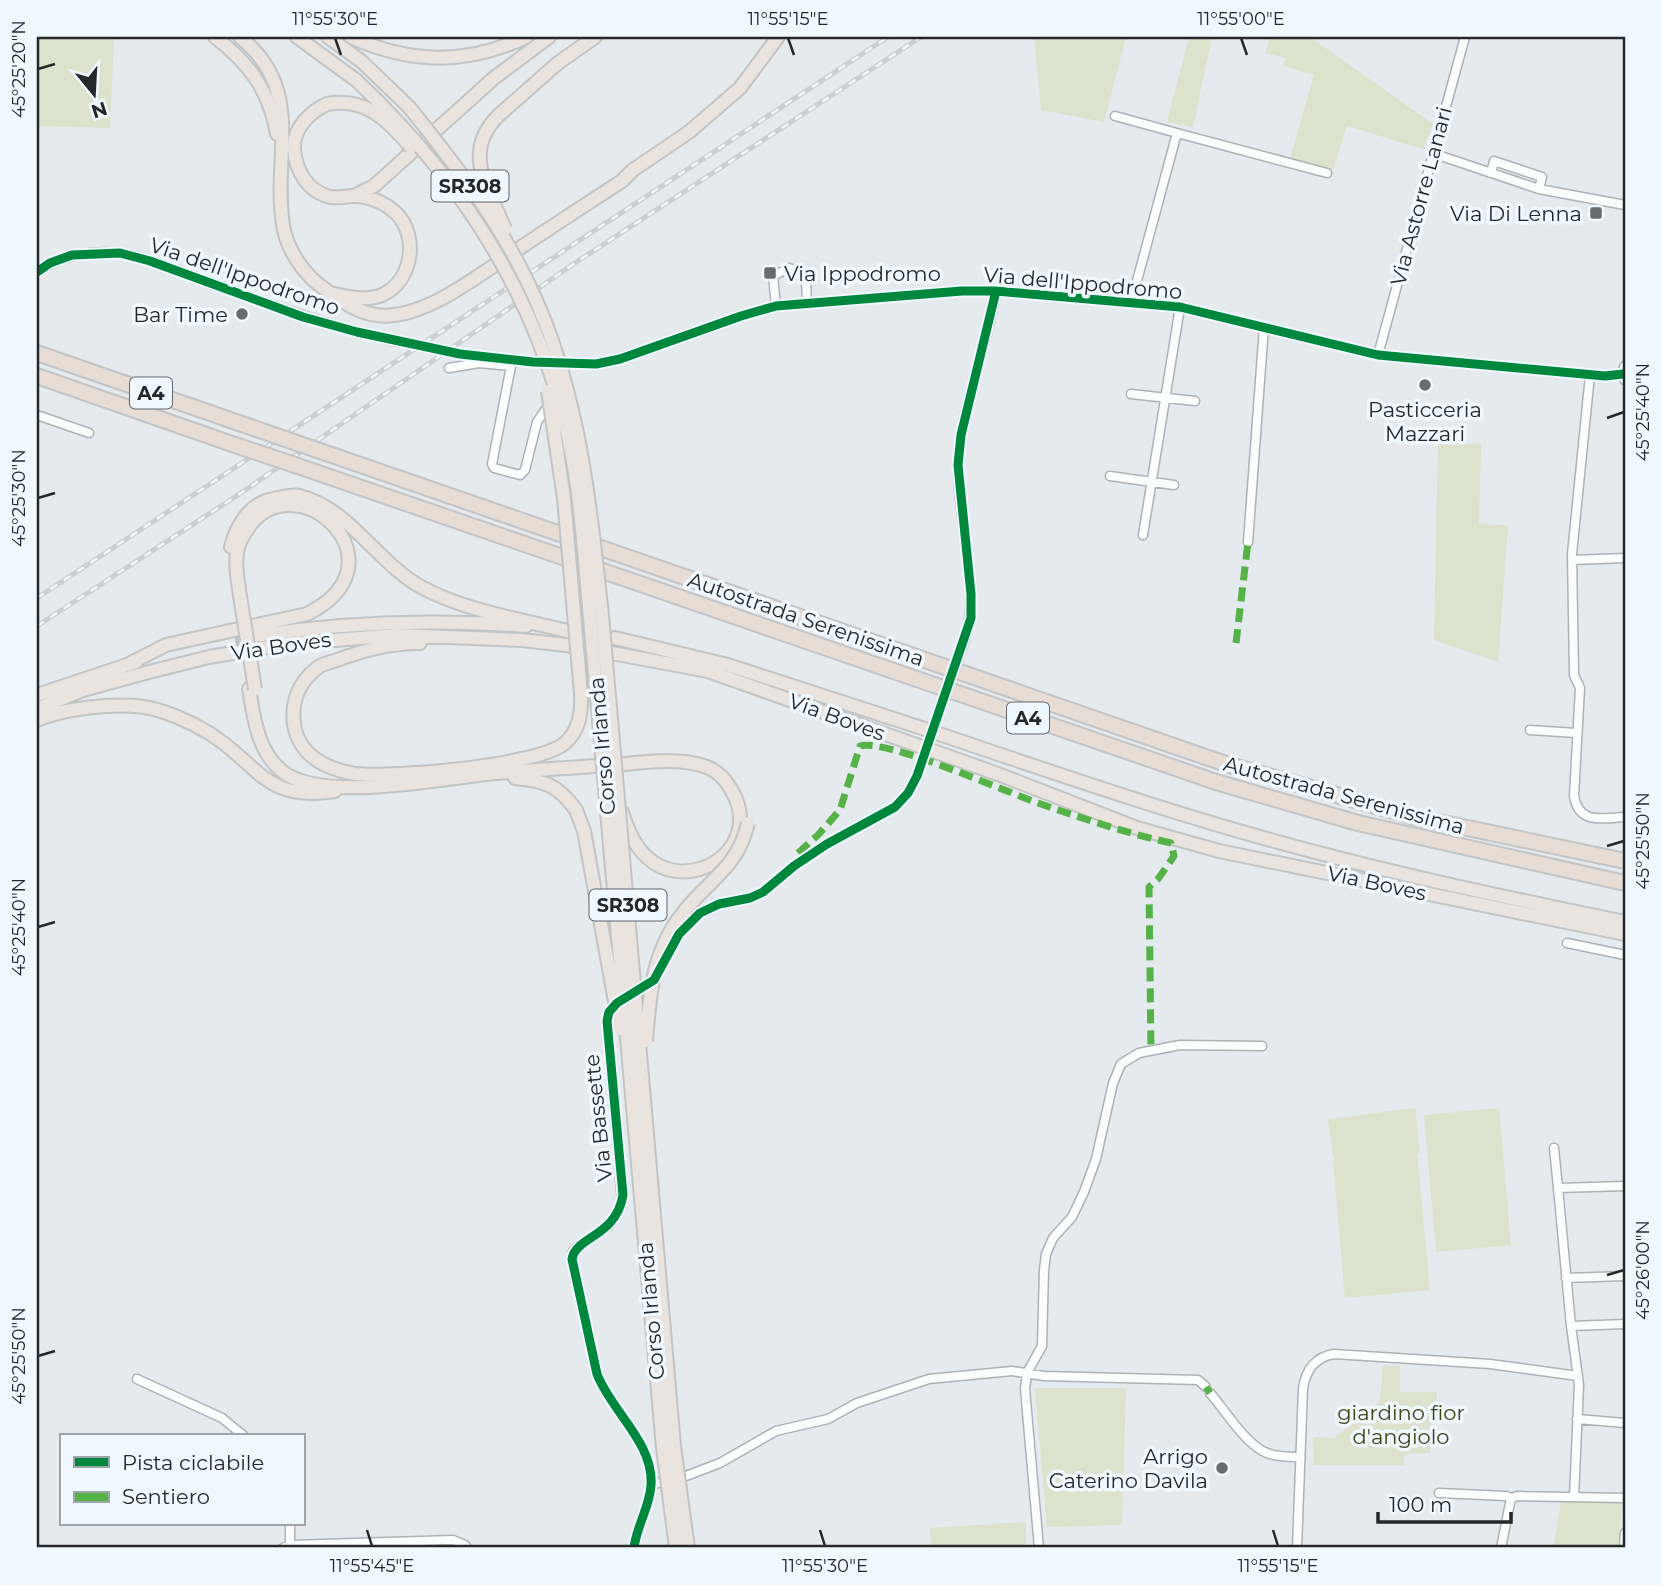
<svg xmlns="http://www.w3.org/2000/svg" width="1662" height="1585" font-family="Montserrat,sans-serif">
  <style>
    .green { fill: #dce2cc }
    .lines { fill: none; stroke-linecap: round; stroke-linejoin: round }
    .minor-tunnel { stroke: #bfc3c7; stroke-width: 8; stroke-dasharray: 8 4; stroke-linecap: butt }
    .trunk-tunnel { stroke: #bfc3c7; stroke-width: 12; stroke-dasharray: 12 6; stroke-linecap: butt }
    .minor-casing { stroke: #aeb2b5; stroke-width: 11 }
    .tertiary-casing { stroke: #aeb2b5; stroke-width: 13 }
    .trunk-casing { stroke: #c2c5c6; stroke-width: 16 }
    .motorway-casing { stroke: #c2c5c6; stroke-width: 18 }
    .minor { stroke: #fbfcfc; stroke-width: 8 }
    .tertiary { stroke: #fbfcfc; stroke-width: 10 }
    .trunk { stroke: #ebe3dd; stroke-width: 12 }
    .motorway { stroke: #e7ddd5; stroke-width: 14 }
    .rail-casing { stroke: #cccecf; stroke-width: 5 }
    .rail { stroke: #eff8ff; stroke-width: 2.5; stroke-dasharray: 8; stroke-linecap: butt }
    .minor-bridge-casing { stroke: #aeb2b5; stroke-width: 11; stroke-linecap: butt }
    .trunk-bridge-casing { stroke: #c2c5c6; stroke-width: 16; stroke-linecap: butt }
    .motorway-bridge-casing { stroke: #c2c5c6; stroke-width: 18; stroke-linecap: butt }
    .minor-bridge { stroke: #fbfcfc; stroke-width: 8 }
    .trunk-bridge { stroke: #ebe3dd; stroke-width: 12 }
    .motorway-bridge { stroke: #e7ddd5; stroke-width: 14 }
    .quiet { stroke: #55b246; stroke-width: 7; stroke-dasharray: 14 7; stroke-linecap: butt }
    .cycleway-casing { stroke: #eff8ff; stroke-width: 13 }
    .cycleway { stroke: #00873e; stroke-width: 9 }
    .ticks { fill: none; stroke: #25282b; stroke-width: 2.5 }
    .poi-dot { fill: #686c6f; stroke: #eff8ff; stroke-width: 2.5 }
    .labels { text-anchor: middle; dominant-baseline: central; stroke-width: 7; stroke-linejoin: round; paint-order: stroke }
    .shield { fill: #eff8ff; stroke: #62666b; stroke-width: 2 }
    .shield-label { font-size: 19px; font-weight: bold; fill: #25282b }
    .street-label { font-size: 21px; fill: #25282b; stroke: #eff8ff }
    .poi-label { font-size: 21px; fill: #25282b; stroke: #eff8ff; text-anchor: end }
    .park-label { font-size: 21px; fill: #3d4311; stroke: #eff8ff }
    .neatline { fill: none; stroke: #25282b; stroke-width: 2.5 }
    .ticks-label { font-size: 18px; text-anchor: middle; fill: #25282b }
  </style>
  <rect width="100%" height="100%" fill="#e5eaee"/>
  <!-- green -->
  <path class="green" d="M37,37H114L110,128L37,126Z
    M1034,37H1126L1104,122L1041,110Z
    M1189,37H1212L1193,127L1167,122Z
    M1270,37H1310L1433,124L1423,149L1347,126L1333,170L1290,158L1314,75L1283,66L1286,58L1265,53Z
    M1438,443L1481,444L1479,524L1508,525L1498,662L1434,640Z
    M1415,1108L1419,1147L1420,1153H1417L1430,1290L1345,1298L1333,1161L1336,1157H1333L1328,1119Z
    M1499,1108L1511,1245L1436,1252L1424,1115Z
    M1383,1365L1400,1366V1392H1437L1436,1412L1431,1413L1430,1453L1404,1454L1403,1465H1314L1313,1437L1334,1438L1380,1401Z
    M1035,1388H1126L1122,1525L1047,1527Z
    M1561,1502H1622L1619,1548H1553Z
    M1026,1522V1548H931L930,1528Z"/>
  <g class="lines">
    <!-- minor-tunnel -->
    <path class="minor-tunnel" d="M398,342L460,354"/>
    <!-- trunk-tunnel -->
    <path class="trunk-tunnel" d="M235,639L253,636"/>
    <defs>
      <path id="minor" d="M1115,116L1177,133
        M1432,153L1539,189L1625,205
        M1491,173L1494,161L1542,177L1539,189
        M37,272C62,256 88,250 118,253C150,256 184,274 214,285C275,307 335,327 398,342
        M1131,303L1177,133L1327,173
        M776,306L773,276L789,268L801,272L806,282L807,302
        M460,354L533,362L596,364L620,359L741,316L776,306L962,291H996L1180,307L1378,355L1605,376L1623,374
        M1378,355L1465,37
        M449,368L479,363L511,366L492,464L494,468L520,475L525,470L537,422L550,403
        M1590,375L1572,554L1574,675L1580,688L1574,796C1579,825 1602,818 1625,817
        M1131,394L1195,401
        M37,415L89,433
        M1110,476L1174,485
        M1143,535L1180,307
        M1248,542L1264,327
        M1572,560L1625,558
        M965,640C981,582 957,523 958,464C960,405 988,349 996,291
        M1530,730L1576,733
        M1567,943L1625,955
        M632,993L654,980L679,934L700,913L719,904L750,898L763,892L794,866L827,844L895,807L908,793L917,776
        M615,1004L609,1012L607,1021L622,1202L609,1226L577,1247L573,1251L572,1259L597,1374C611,1411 654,1443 651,1485C650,1507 636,1527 634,1548
        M1554,1148L1558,1188
        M1566,1278L1625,1276
        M1571,1326L1625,1324
        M137,1379L222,1418L244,1436
        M1210,1393C1225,1410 1246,1445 1267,1453C1277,1457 1289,1457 1300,1457
        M1577,1419L1625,1423
        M651,1485L686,1476L720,1463L776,1431L828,1419L857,1403L929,1379L1012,1371L1044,1376L1198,1380L1206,1387
        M1439,1493L1506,1496L1511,1498L1517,1496L1625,1498
        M1574,1497L1579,1385L1571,1326L1558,1188L1625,1186
        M290,1524V1545
        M283,1548L290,1545L453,1540L465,1545L467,1548
        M1039,1548L1025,1389L1027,1373L1042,1346L1044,1270L1046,1254L1053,1238L1072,1217L1084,1192L1096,1159L1113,1083L1121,1064L1139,1053L1180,1045L1262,1046
        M1297,1548L1303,1388C1306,1370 1315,1357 1334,1354L1490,1364L1578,1376
        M1501,1548L1511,1498
        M1624,1548L1625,1533"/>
      <path id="tertiary" d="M1625,367L1623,374L1625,379"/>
      <path id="trunk" d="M215,37C250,64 269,90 277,134
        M240,37C306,90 272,155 283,225C287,251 305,276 326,290C346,305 368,319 394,315C434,310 478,276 511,254C548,229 585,205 622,181L633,170L689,132L740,88L778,37
        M297,37L356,80
        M328,37L361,61L409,107
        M351,37C411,64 467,65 526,37
        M327,104C310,112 293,128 294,149C296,171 307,191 330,197C337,198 344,197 352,196C367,195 384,202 396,213C419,236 413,281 382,295C367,301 350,298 335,294
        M499,115L558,63L595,37
        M354,196L374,186L494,78L549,37
        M231,547C236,527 248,506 269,500C279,498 291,494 300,496C349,508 379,565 423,588C466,611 524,620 571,632
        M253,636C344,622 434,619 526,626
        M615,638L728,665L928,730
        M420,643C390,643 365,650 337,660C331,662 322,664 317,668C299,682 291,702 294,724C296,740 306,754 320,762C330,768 344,772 355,774C392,778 538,766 565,743C579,731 582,712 581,694
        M129,664L166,645L307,614C408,564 300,463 251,524C246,531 240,539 238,548C234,563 238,581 240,596
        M249,689C254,719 258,755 286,774C329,802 444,778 495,773C536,770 576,767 617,765C645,762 679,757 707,767C727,775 741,801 740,822C737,866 679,887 648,858C634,846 627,829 622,812
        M37,695L136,662
        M37,709L83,690L149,672L209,657L286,644L397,635L522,640L574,646L708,671L998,774L1137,828L1219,851L1625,934
        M37,720C65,708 113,703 144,707C164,710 191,722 209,733C260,765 264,802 335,791
        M939,734C1052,772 1164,811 1278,842C1393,874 1509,898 1625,922
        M515,778C546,781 558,785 576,810"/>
      <path id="motorway" d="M37,353L265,432
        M37,376L235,445
        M320,451L1226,764L1415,817L1625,861
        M295,465L1216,782L1358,823L1625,883"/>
    </defs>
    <!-- minor casing -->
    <use href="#minor" class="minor-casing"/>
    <!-- tertiary casing -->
    <use href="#tertiary" class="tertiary-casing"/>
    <!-- trunk casing -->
    <use href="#trunk" class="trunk-casing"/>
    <!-- motorway casing -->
    <use href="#motorway" class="motorway-casing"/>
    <!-- minor -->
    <use href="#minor" class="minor"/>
    <!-- tertiary -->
    <use href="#tertiary" class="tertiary"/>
    <!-- trunk -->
    <use href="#trunk" class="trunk"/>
    <!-- motorway -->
    <use href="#motorway" class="motorway"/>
    <defs>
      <path id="rail" d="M37,598L888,37
        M37,626L241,493L575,263L921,37"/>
    </defs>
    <!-- rail casing -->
    <use href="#rail" class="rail-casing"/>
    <!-- rail -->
    <use href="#rail" class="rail"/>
    <defs>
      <path id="minor-bridge" d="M917,776L965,640"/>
      <path id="trunk-bridge" d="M356,80C474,191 554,324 577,486C583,530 586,574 590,618L663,1448L676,1548
        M327,104C367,97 386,120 411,147
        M409,107C450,158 491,210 521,269C578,377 589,496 602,615L674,1446L688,1548
        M499,115C461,152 488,188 505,229
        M548,391L564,498L581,694
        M240,596L255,689
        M576,810L584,831L620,1029
        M646,1041C650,993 652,952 683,913C709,879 738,868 748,823"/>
      <path id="motorway-bridge" d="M265,432L320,451
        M235,445L295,465"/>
    </defs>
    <!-- minor-bridge casing -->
    <use href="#minor-bridge" class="minor-bridge-casing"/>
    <!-- trunk-bridge casing -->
    <use href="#trunk-bridge" class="trunk-bridge-casing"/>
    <!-- motorway-bridge casing -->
    <use href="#motorway-bridge" class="motorway-bridge-casing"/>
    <!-- minor-bridge -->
    <use href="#minor-bridge" class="minor-bridge"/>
    <!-- trunk-bridge -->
    <use href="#trunk-bridge" class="trunk-bridge"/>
    <!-- motorway-bridge -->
    <use href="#motorway-bridge" class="motorway-bridge"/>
    <!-- quiet -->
    <path class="quiet" d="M1236,643L1248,542
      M798,853L818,835L840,810L860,746C885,738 1006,792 1038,803C1081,818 1126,833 1171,843L1174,856L1158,879L1149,887L1151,1051
      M1206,1387L1210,1393"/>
    <defs>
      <path id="cycleway" d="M37,272L50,263L72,255L120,253L150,261L303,317L357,332L460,354L533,362L596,364L620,359L741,316L776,306L962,291H996L1180,307L1378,355L1605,376L1623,374
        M634,1548C636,1527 650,1507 651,1485C654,1443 611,1411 597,1374L572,1259C576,1236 616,1237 623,1195L607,1021L609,1012L617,1003L654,980L679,934L700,913L719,904L750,898L763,892L794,866L827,844L895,807L908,793L917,776L971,618V594L958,465L961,435L996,291"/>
    </defs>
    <!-- cycleway casing -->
    <use href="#cycleway" class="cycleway-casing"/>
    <!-- cycleway -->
    <use href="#cycleway" class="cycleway"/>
  </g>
  <!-- ticks -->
  <path class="ticks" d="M335,38L341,55M788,38L794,55M1241,38L1247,55M38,69L55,64M1607,418L1624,412M38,498L55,493M1607,846L1624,841M38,927L55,922M1607,1275L1624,1270M38,1356L55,1351M367,1530L372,1546M820,1530L825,1546M1273,1530L1278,1546"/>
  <!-- markers -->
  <g class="poi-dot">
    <rect x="1589" y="206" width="14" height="14" rx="3.5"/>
    <rect x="763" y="266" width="14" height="14" rx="3.5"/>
    <circle cx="242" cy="314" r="7"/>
    <circle cx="1425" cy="385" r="7"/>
    <circle cx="1222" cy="1468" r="7"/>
  </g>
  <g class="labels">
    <!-- shield labels -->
    <g class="shield">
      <rect x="431.5" y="170.5" width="77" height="31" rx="5"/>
      <rect x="130" y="377.5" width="42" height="31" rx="5"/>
      <rect x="1007" y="702.5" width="42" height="31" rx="5"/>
      <rect x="589.5" y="889.5" width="77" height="31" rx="5"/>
    </g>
    <g class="shield-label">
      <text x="470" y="186">SR308</text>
      <text x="151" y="393">A4</text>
      <text x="1028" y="718">A4</text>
      <text x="628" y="905">SR308</text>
    </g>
    <!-- street labels -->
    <g class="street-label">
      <text transform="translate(1421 196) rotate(-75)">Via Astorre Lanari</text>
      <text transform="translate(245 276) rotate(19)">Via dell'Ippodromo</text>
      <text transform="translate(1083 283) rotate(5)">Via dell'Ippodromo</text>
      <text transform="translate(806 619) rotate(19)">Autostrada Serenissima</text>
      <text transform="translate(281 646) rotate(-8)">Via Boves</text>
      <text transform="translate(837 717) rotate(20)">Via Boves</text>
      <text transform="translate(602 746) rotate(-95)">Corso Irlanda</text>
      <text transform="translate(1344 795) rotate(15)">Autostrada Serenissima</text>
      <text transform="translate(1377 883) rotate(12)">Via Boves</text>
      <text transform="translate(598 1118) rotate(-96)">Via Bassette</text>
      <text transform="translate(651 1311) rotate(-95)">Corso Irlanda</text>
    </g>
    <!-- poi labels -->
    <g class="poi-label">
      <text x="1582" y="213">Via Di Lenna</text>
      <text x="784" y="273" text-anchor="start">Via Ippodromo</text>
      <text x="228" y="314">Bar Time</text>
      <text x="1425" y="409" text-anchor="middle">Pasticceria<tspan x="1425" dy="24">Mazzari</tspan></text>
      <text x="1208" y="1456">Arrigo<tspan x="1208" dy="24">Caterino Davila</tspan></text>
    </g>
    <!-- park labels -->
    <g class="park-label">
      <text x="1401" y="1412">giardino fior<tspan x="1401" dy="24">d'angiolo</tspan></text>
    </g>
  </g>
  <!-- border -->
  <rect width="1662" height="1585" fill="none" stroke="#eff8ff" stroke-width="77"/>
  <!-- legend -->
  <rect x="60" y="1434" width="245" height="91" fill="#eff8ff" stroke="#9ea5aa" stroke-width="2"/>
  <rect x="74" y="1457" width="35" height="10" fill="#00873e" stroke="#9ea5aa" stroke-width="2"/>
  <text x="122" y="1470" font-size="21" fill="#25282b">Pista ciclabile</text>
  <rect x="74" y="1492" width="35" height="10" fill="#55b246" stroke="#9ea5aa" stroke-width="2"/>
  <text x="122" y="1504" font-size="21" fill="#25282b">Sentiero</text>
  <!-- north arrow -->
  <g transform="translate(94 94) rotate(162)" stroke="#eff8ff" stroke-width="5" paint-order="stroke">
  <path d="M0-5L12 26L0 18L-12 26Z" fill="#25282b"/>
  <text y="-10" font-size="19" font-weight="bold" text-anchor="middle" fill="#25282b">N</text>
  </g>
  <!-- scale -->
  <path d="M1378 1512v10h133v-10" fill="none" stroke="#25282b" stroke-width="3.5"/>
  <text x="1389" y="1512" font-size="21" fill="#25282b" stroke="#eff8ff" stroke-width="5" paint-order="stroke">100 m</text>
  <rect x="38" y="38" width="1586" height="1508" class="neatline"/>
  <g class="ticks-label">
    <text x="335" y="25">11°55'30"E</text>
    <text x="788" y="25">11°55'15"E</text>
    <text x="1241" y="25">11°55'00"E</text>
    <text transform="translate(19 69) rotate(-90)" y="6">45°25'20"N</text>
    <text transform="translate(1643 412) rotate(-90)" y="6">45°25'40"N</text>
    <text transform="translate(19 498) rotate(-90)" y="6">45°25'30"N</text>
    <text transform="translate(1643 841) rotate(-90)" y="6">45°25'50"N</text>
    <text transform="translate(19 927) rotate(-90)" y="6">45°25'40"N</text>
    <text transform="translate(1643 1270) rotate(-90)" y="6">45°26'00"N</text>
    <text transform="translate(19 1356) rotate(-90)" y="6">45°25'50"N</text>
    <text x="372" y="1572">11°55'45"E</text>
    <text x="825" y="1572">11°55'30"E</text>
    <text x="1278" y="1572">11°55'15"E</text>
  </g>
</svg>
